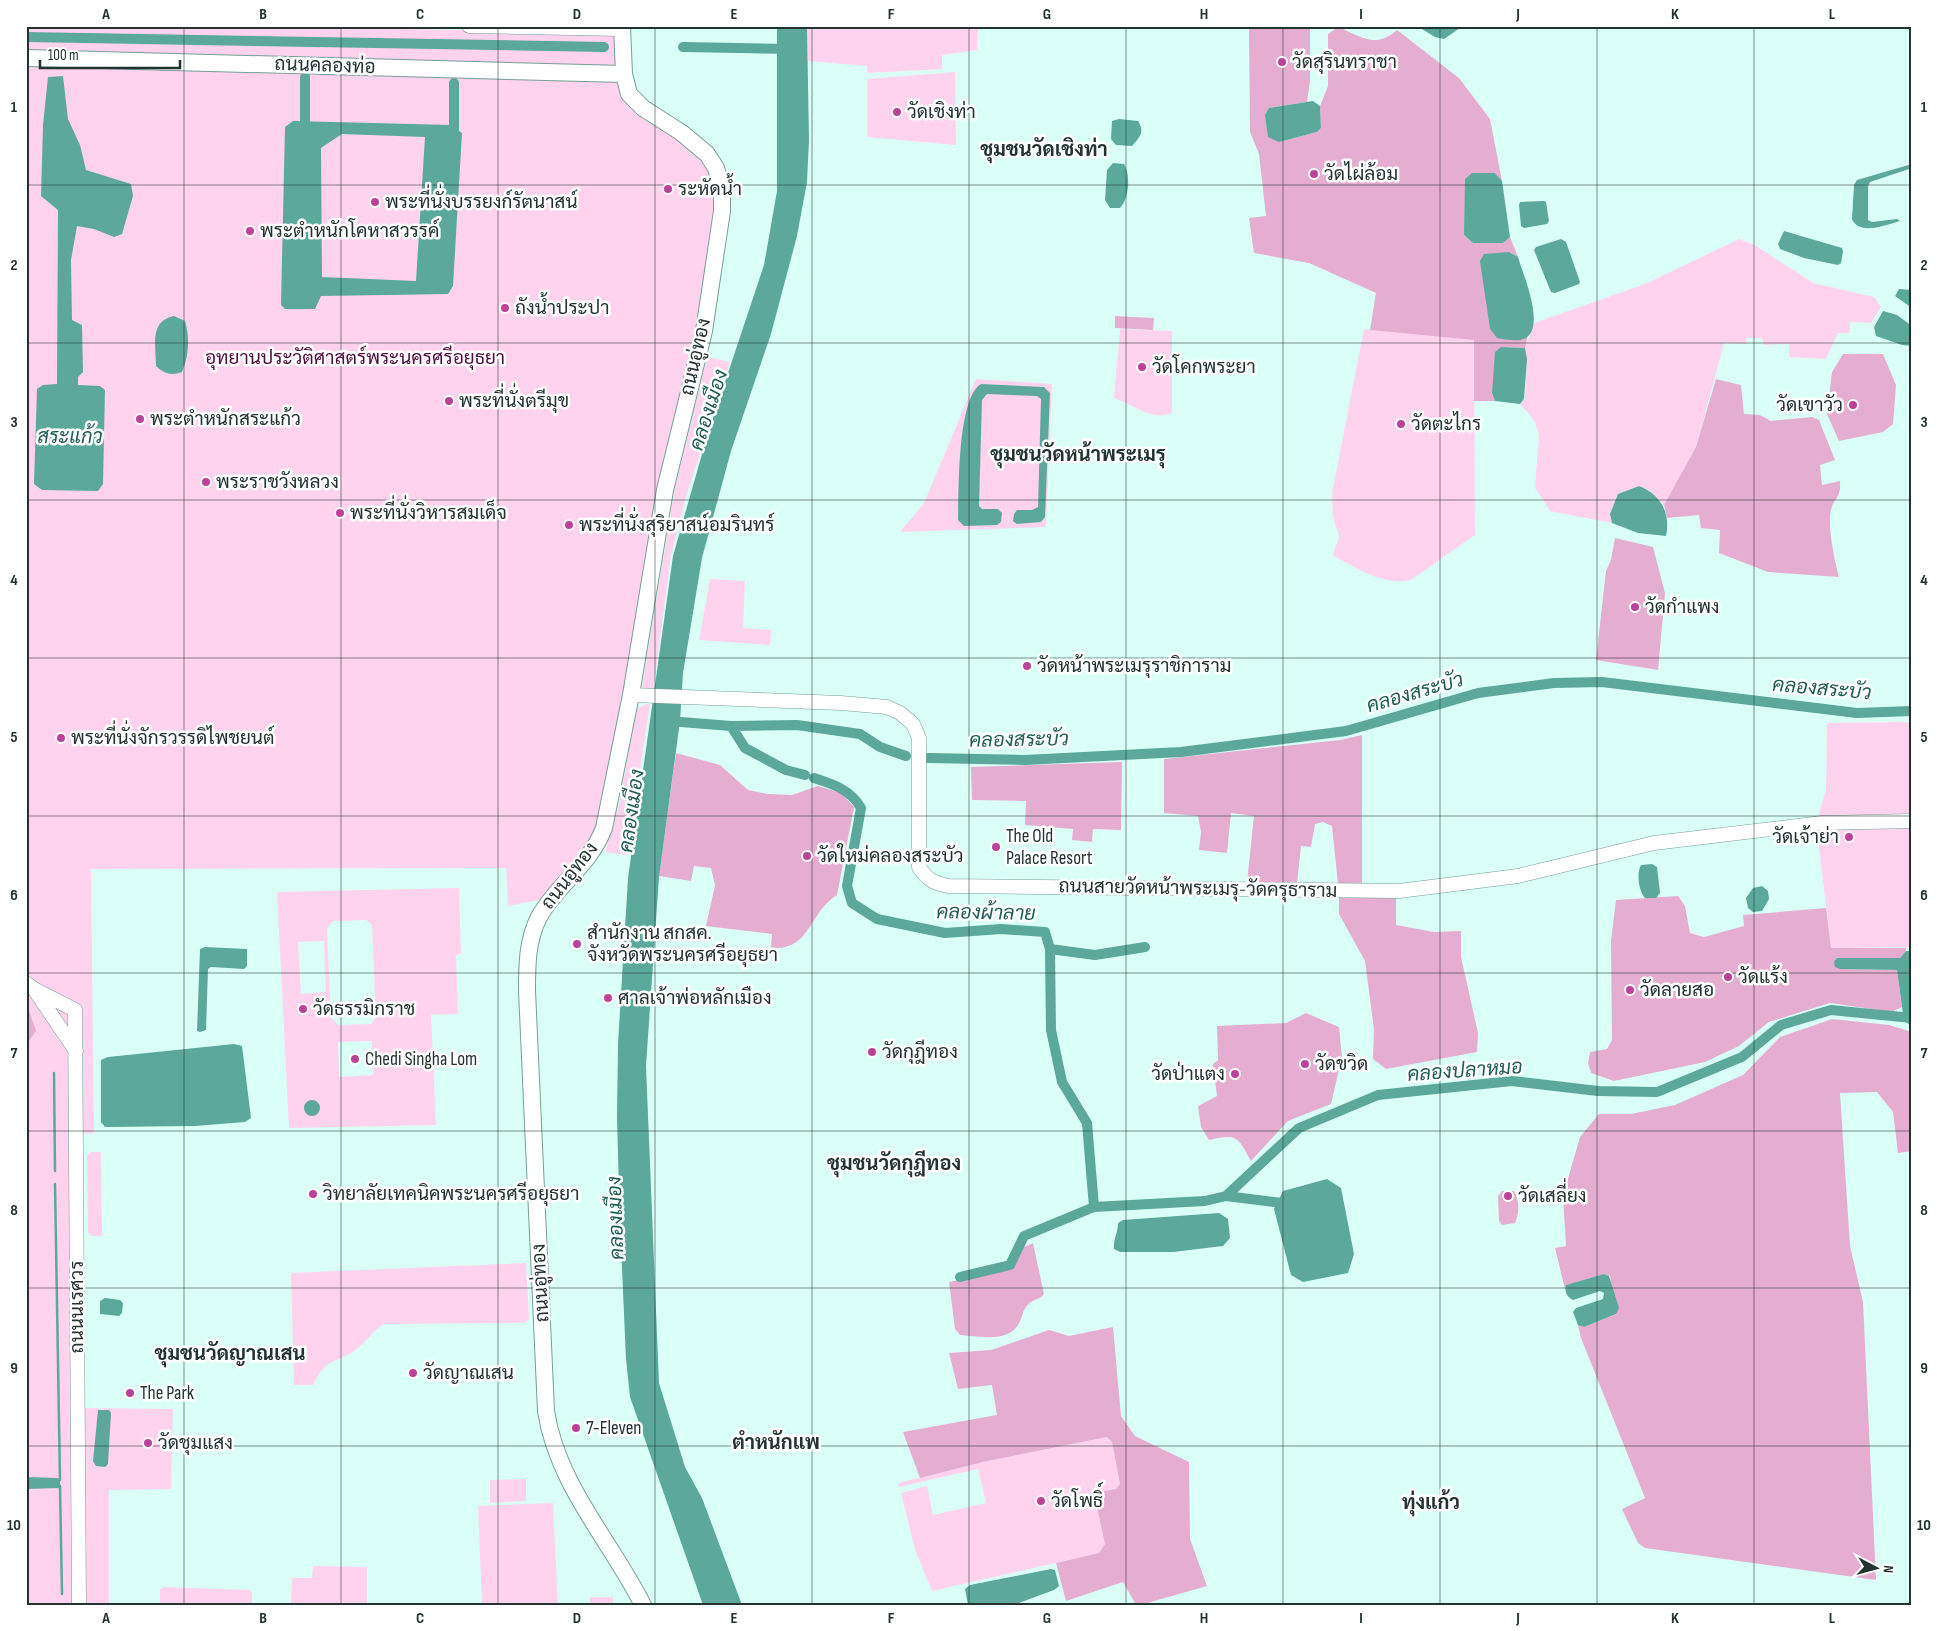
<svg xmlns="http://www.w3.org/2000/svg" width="1938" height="1631" font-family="'Sofia Sans Condensed',Sarabun,sans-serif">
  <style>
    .green { fill: #ffd2ed; fill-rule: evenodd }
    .forest { fill: #e5add0 }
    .water { fill: #5ca89b; fill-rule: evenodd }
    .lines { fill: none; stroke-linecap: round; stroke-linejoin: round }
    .stream { stroke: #5ca89b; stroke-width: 2.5 }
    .canal { stroke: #5ca89b; stroke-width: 10 }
    .minor-casing { stroke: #749f97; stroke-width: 15 }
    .major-casing { stroke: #749f97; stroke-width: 18 }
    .minor { stroke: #fff; stroke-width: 14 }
    .major { stroke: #fff; stroke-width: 16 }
    .grid { fill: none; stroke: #223330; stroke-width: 1; stroke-opacity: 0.55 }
    .poi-dot { fill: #bb4397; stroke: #fff; stroke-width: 2 }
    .labels { text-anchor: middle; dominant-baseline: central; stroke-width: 5; stroke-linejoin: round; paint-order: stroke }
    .poi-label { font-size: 19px; fill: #223330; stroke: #fff; text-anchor: start }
    .street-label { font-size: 19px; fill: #223330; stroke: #fff }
    .park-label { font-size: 19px; fill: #4e0d3c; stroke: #fff }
    .neighbourhood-label { font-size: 20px; font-weight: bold; fill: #223330; stroke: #fff }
    .water-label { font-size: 20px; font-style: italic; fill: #1f5e55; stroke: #fff }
    .neatline { fill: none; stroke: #223330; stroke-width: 2 }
    .grid-label { font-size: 16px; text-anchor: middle; font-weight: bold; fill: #223330 }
  </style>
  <rect width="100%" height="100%" fill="#dafff7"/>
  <!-- green -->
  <path class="green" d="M26,26H239L614,33L619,87L700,157L710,172L716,189L717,211L699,330L602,821L588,849L544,899L508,906L506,868L91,869L94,1133L72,1134L74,1408L173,1409L171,1489L109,1490V1605H26Z
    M807,26H978L977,50L942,55V69L867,73V66L808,61Z
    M955,72L956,145L867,137V79Z
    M1739,239L1755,245L1813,283L1874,297L1881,307L1871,323L1850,322V333H1838L1826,359L1789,357V344L1764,345L1762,338H1746V344L1724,343L1696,447L1664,505L1649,490L1639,486L1618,494L1610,514L1612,523L1550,511L1535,488L1539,435L1534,420L1520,404L1525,399L1527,359L1525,348L1534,323L1645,284Z
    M1120,329L1172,331V413C1153,422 1132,404 1114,398Z
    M1364,329L1474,340L1475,535L1411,580C1382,586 1358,568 1333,556L1339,536L1333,517L1332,493Z
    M707,357L730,362L685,500L671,556L653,691L644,690L642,687L675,488Z
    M976,379L1052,384L1046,527L900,532L924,503Z
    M710,579L745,581L743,628L771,630L770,645L699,640Z
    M646,704H650L627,855L605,852L620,801L635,715L638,708Z
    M1912,722V817H1818L1826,790L1827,723Z
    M1912,828V947L1831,948L1817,830Z
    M459,888L461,954L456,955L458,1014L431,1015L436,1125L289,1128L277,892ZM366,920L372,925L376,1017L371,1024L338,1025L334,1020L331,1019L327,928L333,921ZM324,941L326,992L301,994L298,942ZM372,1041L373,1075L339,1077L338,1042Z
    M91,1152H101L102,1236H92L88,1233L87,1156Z
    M526,1263L529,1319L525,1323L384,1324C373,1331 368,1340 358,1348C338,1365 328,1354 313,1385H294L291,1273Z
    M1107,1437L1112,1442L1120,1484L1116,1489L1098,1492L1095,1498L1105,1544L1099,1553L932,1591L915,1550L901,1493L927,1486L933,1515L986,1503L978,1469L899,1487L898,1483L983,1462Z
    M526,1479V1501L490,1503V1480Z
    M553,1503L558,1605H482L478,1506Z
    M313,1566L367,1567V1605H291L292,1578H312Z
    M163,1587L249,1590L252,1593V1605H160V1590Z
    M590,1597H613V1605H590Z"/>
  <!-- forest -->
  <path class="forest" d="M1249,26H1310V81L1307,102L1269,108L1279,142L1317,132L1321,128L1320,106L1328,86V34L1338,27C1362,37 1375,49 1397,30L1459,78L1490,119L1502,181L1495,173L1464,235L1473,243H1503L1510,237L1518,257L1509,252L1522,340L1528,336L1525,348L1501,347L1492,393L1495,401H1474V340L1370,330L1376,293L1309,263L1254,253L1249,218L1266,216L1259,154L1250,132Z
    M1115,316L1154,318L1153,330L1115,328Z
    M1843,354H1883L1896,385L1893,424L1883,432L1839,441L1827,414L1832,372Z
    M1716,379L1741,385L1744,414L1760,415L1771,421L1812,417L1819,420L1835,460L1820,465L1822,485L1840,481C1841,500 1834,497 1831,510C1827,526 1835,562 1839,577L1768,572L1719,553L1720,530L1701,528L1699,515L1667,518L1664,505L1696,447Z
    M1615,538L1653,547L1665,593L1658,670L1596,660L1606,571L1611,560Z
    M1362,735V884H1338L1332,826L1323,822L1315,824L1311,847L1301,846L1297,884L1247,882L1254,816L1231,813L1227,853L1199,850L1201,832L1198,816L1164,813V759L1340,740Z
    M676,753L720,765L748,790L768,794L792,795L818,786L841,793L854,807L837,895C808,913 811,951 771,948L772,934L706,926L715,885L711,868L694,866L691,881L659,876Z
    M1122,762L1121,830L1093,829L1092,842L1072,840L1073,829L1025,825L1026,801L972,800L971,767Z
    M1678,896L1685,906L1690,933L1704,937L1744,926L1743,915L1826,908L1831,948H1906V951L1900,958H1837L1834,961L1840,969L1897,970L1902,1007L1892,1012L1830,1003L1769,1022L1739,1046L1705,1062L1614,1081L1591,1073L1588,1063L1590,1052L1607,1049L1612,1040L1611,941L1616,900Z
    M1396,897V925L1434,932L1461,931V957L1478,1033L1477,1052L1386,1069L1373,1059L1374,1029L1365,961L1339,914V898Z
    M26,1001L36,1031L26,1045Z
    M1306,1013L1339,1027L1342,1057L1331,1104L1288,1121L1251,1161C1238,1137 1237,1133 1209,1140L1201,1127L1198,1106L1217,1096L1213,1064L1218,1060L1217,1026L1286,1023Z
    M1832,1019L1889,1025L1912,1032V1151L1898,1153L1893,1112L1877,1092L1840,1093L1850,1246L1863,1302L1876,1580L1645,1548L1638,1543L1622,1509L1645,1498L1581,1338L1578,1325L1584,1327L1616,1314L1610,1276L1604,1274L1567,1285L1565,1289L1555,1248L1566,1246L1563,1196L1580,1137L1599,1114H1631L1675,1105L1743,1075L1780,1037Z
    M1502,1191H1514C1520,1201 1519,1214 1515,1223L1502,1225L1499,1221L1498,1196Z
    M1033,1243L1044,1294C1040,1300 1031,1299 1026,1307C1022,1312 1022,1319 1018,1325C1007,1343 977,1336 960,1335L955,1329L949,1282L1012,1269L1024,1247Z
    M1113,1327L1121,1416L1135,1436L1189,1462L1190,1539L1207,1586L1140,1605H1136L1123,1582L1066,1601L1056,1563L1099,1553L1105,1544L1095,1498L1098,1492L1116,1489L1120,1484L1112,1442L1107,1437L983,1462L920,1478L903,1432L997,1415L992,1385L958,1389L949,1353L991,1350L1049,1330L1069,1336Z"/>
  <!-- water -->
  <path class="water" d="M777,26H807L809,140L807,182L797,236L771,334L731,451L702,558L683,673L680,721L659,877L646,1066L659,1383L685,1467L702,1498L742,1605H703L630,1397L626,1359L620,1223L617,1119L618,1044L628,878L673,556L708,433L764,265L777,191Z
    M1417,26H1463L1444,39L1435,37Z
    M63,76L68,119L80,145L86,170L131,184L133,196L122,234L114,237L94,229L77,226L71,260L72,320L82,325L83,372L78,377V385L100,386L105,390L103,484L98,491L42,490L34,484L37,389L43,385L57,384L58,210L41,196L43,125L48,77Z
    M1313,101L1320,106L1321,128L1317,132L1279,142L1268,137L1265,115L1269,108Z
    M1119,119L1138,121C1145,132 1140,137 1132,146L1116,145L1111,139L1112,121Z
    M293,121L450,125L462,133L453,286L448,294L321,296L315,309H285L281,305L285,127ZM342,134L425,137L416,281L322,277L321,148Z
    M1113,163L1124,164C1131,175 1129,199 1120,208H1110L1105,200L1107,170Z
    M1912,164V168L1870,182L1868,186V220L1872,222L1897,219L1900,221C1886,225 1859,236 1852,219L1854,185L1857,180Z
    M1472,173H1495L1502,181L1510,237L1503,243H1473L1464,235L1465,179Z
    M1544,201L1546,202L1549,221L1547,224L1524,228L1521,226L1519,205L1520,202Z
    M1784,231L1842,248L1843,251L1841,263L1838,265L1804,258L1780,249L1778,244Z
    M1561,239L1566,242L1580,282L1579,284L1555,293L1551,292L1534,250L1536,247Z
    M1509,252L1518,257C1523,274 1547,329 1524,339C1517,342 1505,339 1497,338L1490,329L1480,261L1484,254Z
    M1899,289L1912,290V308L1895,296Z
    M1883,311L1897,315L1912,326V346L1902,345L1876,336L1874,327Z
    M174,316L185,321C190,338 189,356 182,372C172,376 164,374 156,366C156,346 149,321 174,316Z
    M1501,347L1525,348L1527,359L1524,399L1520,404L1495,401L1492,393L1495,352Z
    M981,384L1044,387L1050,393L1045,517L1041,522L1017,524L1013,521L1014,514L1017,510H1032L1038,507L1041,399L1037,396L987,394L982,400L979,506L982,509H998L1002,513L1001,522L997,525L964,526L958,520C959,493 957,398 981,384Z
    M1639,486C1661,494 1671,514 1666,536L1638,533L1612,523L1610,514L1618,494Z
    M1652,864L1657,867L1660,893L1656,898H1645C1639,891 1636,874 1641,865Z
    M1762,886L1768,891L1769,899L1762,911L1753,912L1748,908L1746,898L1753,888Z
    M205,947L247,949V966L244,969L211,967L208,969L206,1030L200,1032L197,1031L200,949Z
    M1906,951H1912V1026L1904,1021L1897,970L1840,969L1835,967L1834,961L1837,958H1900Z
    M234,1044L242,1046L251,1118L245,1122L195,1126L105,1127L101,1122V1060L108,1057Z
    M304 1108a8 8 0 1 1 16 0a8 8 0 1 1-16 0Z
    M1327,1179L1341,1188L1354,1254L1348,1273L1303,1282L1291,1275L1274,1209L1283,1191Z
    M1219,1213L1228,1219L1230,1238L1223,1246L1173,1252H1120L1114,1249C1113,1239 1118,1233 1118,1223L1123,1220Z
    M1604,1274L1609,1276L1619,1308L1616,1314L1584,1327L1578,1325L1573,1312L1576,1308L1603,1299L1604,1293L1600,1291L1573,1300C1567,1297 1564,1291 1566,1285Z
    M105,1298L120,1300L123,1303L122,1313L119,1316L100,1314V1301Z
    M98,1410H109L111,1413L108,1464L105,1467L96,1466L93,1461Z
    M26,1477L57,1478L60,1479V1488L26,1489Z
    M1051,1569L1055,1570L1059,1586L1054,1590L1013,1605H968L965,1589L970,1585Z"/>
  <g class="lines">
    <!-- stream -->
    <path class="stream" d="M54,1073L55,1171
      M55,1184L60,1480
      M60,1486L62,1594"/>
    <!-- canal -->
    <path class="canal" d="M26,37L604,47
      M683,47L789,49
      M305,133V77
      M454,136V83
      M668,721L731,726L797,725L860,734L880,747L906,756
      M731,726L745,748L786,770L805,775
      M928,758L1025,760L1181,752L1346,731L1478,693L1554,683L1602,682L1857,713L1912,711
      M814,778C833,784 851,790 861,808L847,886L852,903L877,919L945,933L1001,929L1045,932L1050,949L1095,955L1145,947
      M1050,949L1051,1030L1062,1082L1087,1123L1094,1207
      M1226,1196L1290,1204
      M960,1277L1010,1265L1024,1236L1094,1207L1205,1201L1226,1196L1299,1128L1378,1095L1512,1081L1598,1091L1657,1092L1742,1057L1781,1025L1831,1010L1912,1018"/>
    <defs>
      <path id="minor" d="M469,26L622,29
        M631,695L841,703L887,707L900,713L913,724L919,738V867C927,880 934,883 948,886L1399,891L1518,876L1654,843L1822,823L1912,821
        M26,983L34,989L75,1010L79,1605
        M36,992L76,1051"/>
      <path id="major" d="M622,26L624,74L629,94L643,108L682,133L707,154L716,168L722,189V211L704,331L665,490L631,695L604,828C589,867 558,883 539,917C527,940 527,966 527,991L546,1411C557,1484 610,1540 643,1605
        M26,58L624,74"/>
    </defs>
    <!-- minor casing -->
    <use href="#minor" class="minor-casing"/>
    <!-- major casing -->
    <use href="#major" class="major-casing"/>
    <!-- minor -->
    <use href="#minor" class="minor"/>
    <!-- major -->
    <use href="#major" class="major"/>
  </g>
  <!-- grid -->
  <path class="grid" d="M184,26V1605M341,26V1605M498,26V1605M655,26V1605M812,26V1605M969,26V1605M1126,26V1605M1283,26V1605M1440,26V1605M1597,26V1605M1754,26V1605M26,185H1912M26,343H1912M26,500H1912M26,658H1912M26,816H1912M26,973H1912M26,1131H1912M26,1288H1912M26,1446H1912"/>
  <!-- markers -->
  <g class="poi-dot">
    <circle cx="1282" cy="62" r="5"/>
    <circle cx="897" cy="112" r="5"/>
    <circle cx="1314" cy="174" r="5"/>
    <circle cx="668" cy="189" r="5"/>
    <circle cx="375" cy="202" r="5"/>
    <circle cx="250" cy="231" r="5"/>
    <circle cx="505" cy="308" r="5"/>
    <circle cx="1142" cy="367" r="5"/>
    <circle cx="449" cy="401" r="5"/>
    <circle cx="1853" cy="405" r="5"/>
    <circle cx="140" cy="419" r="5"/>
    <circle cx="1401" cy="424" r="5"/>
    <circle cx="206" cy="482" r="5"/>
    <circle cx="340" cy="513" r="5"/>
    <circle cx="569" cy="525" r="5"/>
    <circle cx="1635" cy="607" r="5"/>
    <circle cx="1027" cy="666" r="5"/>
    <circle cx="61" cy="738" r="5"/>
    <circle cx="1849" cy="837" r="5"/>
    <circle cx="996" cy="847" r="5"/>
    <circle cx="807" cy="856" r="5"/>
    <circle cx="577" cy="944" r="5"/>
    <circle cx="1728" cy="977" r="5"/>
    <circle cx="1630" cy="990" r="5"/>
    <circle cx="608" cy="998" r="5"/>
    <circle cx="303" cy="1009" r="5"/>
    <circle cx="872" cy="1052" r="5"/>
    <circle cx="355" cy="1059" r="5"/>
    <circle cx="1305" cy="1064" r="5"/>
    <circle cx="1235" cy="1074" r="5"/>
    <circle cx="313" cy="1194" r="5"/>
    <circle cx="1508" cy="1196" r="5"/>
    <circle cx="413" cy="1373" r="5"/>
    <circle cx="130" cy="1393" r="5"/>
    <circle cx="576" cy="1428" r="5"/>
    <circle cx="148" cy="1443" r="5"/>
    <circle cx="1041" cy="1501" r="5"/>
  </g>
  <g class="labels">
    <!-- poi labels -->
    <g class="poi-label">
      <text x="1292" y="62">วัดสุรินทราชา</text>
      <text x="907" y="112">วัดเชิงท่า</text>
      <text x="1324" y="174">วัดไผ่ล้อม</text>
      <text x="678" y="189">ระหัดน้ำ</text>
      <text x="385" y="202">พระที่นั่งบรรยงก์รัตนาสน์</text>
      <text x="260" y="231">พระตำหนักโคหาสวรรค์</text>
      <text x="515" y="308">ถังน้ำประปา</text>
      <text x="1152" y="367">วัดโคกพระยา</text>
      <text x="459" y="401">พระที่นั่งตรีมุข</text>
      <text x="1843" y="405" text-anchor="end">วัดเขาวัว</text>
      <text x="150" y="419">พระตำหนักสระแก้ว</text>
      <text x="1411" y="424">วัดตะไกร</text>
      <text x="216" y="482">พระราชวังหลวง</text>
      <text x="350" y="513">พระที่นั่งวิหารสมเด็จ</text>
      <text x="579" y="525">พระที่นั่งสุริยาสน์อมรินทร์</text>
      <text x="1645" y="607">วัดกำแพง</text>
      <text x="1037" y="666">วัดหน้าพระเมรุราชิการาม</text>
      <text x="71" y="738">พระที่นั่งจักรวรรดิไพชยนต์</text>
      <text x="1006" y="836">The Old<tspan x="1006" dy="22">Palace Resort</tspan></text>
      <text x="1839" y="837" text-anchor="end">วัดเจ้าย่า</text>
      <text x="817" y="856">วัดใหม่คลองสระบัว</text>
      <text x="587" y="933">สำนักงาน สกสค.<tspan x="587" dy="22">จังหวัดพระนครศรีอยุธยา</tspan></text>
      <text x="1738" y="977">วัดแร้ง</text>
      <text x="1640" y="990">วัดลายสอ</text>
      <text x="618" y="998">ศาลเจ้าพ่อหลักเมือง</text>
      <text x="313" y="1009">วัดธรรมิกราช</text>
      <text x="882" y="1052">วัดกุฎีทอง</text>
      <text x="365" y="1059">Chedi Singha Lom</text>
      <text x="1315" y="1064">วัดขวิด</text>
      <text x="1225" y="1074" text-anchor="end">วัดป่าแตง</text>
      <text x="323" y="1194">วิทยาลัยเทคนิคพระนครศรีอยุธยา</text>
      <text x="1518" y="1196">วัดเสลี่ยง</text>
      <text x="423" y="1373">วัดญาณเสน</text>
      <text x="140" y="1393">The Park</text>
      <text x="586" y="1428">7-Eleven</text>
      <text x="158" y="1443">วัดชุมแสง</text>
      <text x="1051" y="1501">วัดโพธิ์</text>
    </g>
    <!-- street labels -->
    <g class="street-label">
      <text transform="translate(325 66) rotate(2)">ถนนคลองท่อ</text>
      <text transform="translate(696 357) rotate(-77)">ถนนอู่ทอง</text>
      <text transform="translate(570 876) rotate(-52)">ถนนอู่ทอง</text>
      <text transform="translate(1198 889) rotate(1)">ถนนสายวัดหน้าพระเมรุ-วัดครุธาราม</text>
      <text transform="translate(541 1283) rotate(-93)">ถนนอู่ทอง</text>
      <text transform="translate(77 1307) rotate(-90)">ถนนนเรศวร</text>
    </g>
    <!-- park labels -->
    <g class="park-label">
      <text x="355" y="358">อุทยานประวัติศาสตร์พระนครศรีอยุธยา</text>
    </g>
    <!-- neighbourhood labels -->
    <g class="neighbourhood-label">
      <text x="1044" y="150">ชุมชนวัดเชิงท่า</text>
      <text x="1078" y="455">ชุมชนวัดหน้าพระเมรุ</text>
      <text x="894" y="1164">ชุมชนวัดกุฎีทอง</text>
      <text x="230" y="1354">ชุมชนวัดญาณเสน</text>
      <text x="776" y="1443">ตำหนักแพ</text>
      <text x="1431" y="1503">ทุ่งแก้ว</text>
    </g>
    <!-- water labels -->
    <g class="water-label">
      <text transform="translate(709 410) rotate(-72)">คลองเมือง</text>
      <text x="70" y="437">สระแก้ว</text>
      <text transform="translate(1822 689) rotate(5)">คลองสระบัว</text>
      <text transform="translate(1415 693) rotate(-16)">คลองสระบัว</text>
      <text transform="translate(1019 740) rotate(-1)">คลองสระบัว</text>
      <text transform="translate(632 811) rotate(-82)">คลองเมือง</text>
      <text transform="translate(986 913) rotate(1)">คลองผ้าลาย</text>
      <text transform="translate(1465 1071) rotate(-4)">คลองปลาหมอ</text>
      <text transform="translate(616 1218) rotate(-92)">คลองเมือง</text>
    </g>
  </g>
  <!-- border -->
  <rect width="1938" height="1631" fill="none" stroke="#ffffff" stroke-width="55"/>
  <!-- north arrow -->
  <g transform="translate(1876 1568) rotate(96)" stroke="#ffffff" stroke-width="4" paint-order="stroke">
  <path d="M0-4L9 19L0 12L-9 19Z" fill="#223330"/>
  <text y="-8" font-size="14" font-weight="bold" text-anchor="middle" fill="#223330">N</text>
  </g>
  <!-- scale -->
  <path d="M40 60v8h140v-8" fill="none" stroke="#223330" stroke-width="2.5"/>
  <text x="48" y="60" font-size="15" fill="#223330" stroke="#ffffff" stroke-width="4" paint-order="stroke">100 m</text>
  <rect x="28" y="28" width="1882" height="1576" class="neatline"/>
  <g class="grid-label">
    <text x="106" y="19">A</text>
    <text x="263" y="19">B</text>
    <text x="420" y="19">C</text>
    <text x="577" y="19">D</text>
    <text x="734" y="19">E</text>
    <text x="891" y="19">F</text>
    <text x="1047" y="19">G</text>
    <text x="1204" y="19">H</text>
    <text x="1361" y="19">I</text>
    <text x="1518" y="19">J</text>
    <text x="1675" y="19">K</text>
    <text x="1832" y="19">L</text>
    <text x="14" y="112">1</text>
    <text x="1924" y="112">1</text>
    <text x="14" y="270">2</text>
    <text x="1924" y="270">2</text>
    <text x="14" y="427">3</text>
    <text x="1924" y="427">3</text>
    <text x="14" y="585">4</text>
    <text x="1924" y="585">4</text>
    <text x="14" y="742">5</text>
    <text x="1924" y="742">5</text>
    <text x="14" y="900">6</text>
    <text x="1924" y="900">6</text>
    <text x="14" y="1058">7</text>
    <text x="1924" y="1058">7</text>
    <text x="14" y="1215">8</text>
    <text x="1924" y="1215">8</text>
    <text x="14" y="1373">9</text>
    <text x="1924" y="1373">9</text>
    <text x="14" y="1530">10</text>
    <text x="1924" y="1530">10</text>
    <text x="106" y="1623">A</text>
    <text x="263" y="1623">B</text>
    <text x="420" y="1623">C</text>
    <text x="577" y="1623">D</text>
    <text x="734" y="1623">E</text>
    <text x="891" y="1623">F</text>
    <text x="1047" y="1623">G</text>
    <text x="1204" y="1623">H</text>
    <text x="1361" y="1623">I</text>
    <text x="1518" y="1623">J</text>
    <text x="1675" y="1623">K</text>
    <text x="1832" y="1623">L</text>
  </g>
</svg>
